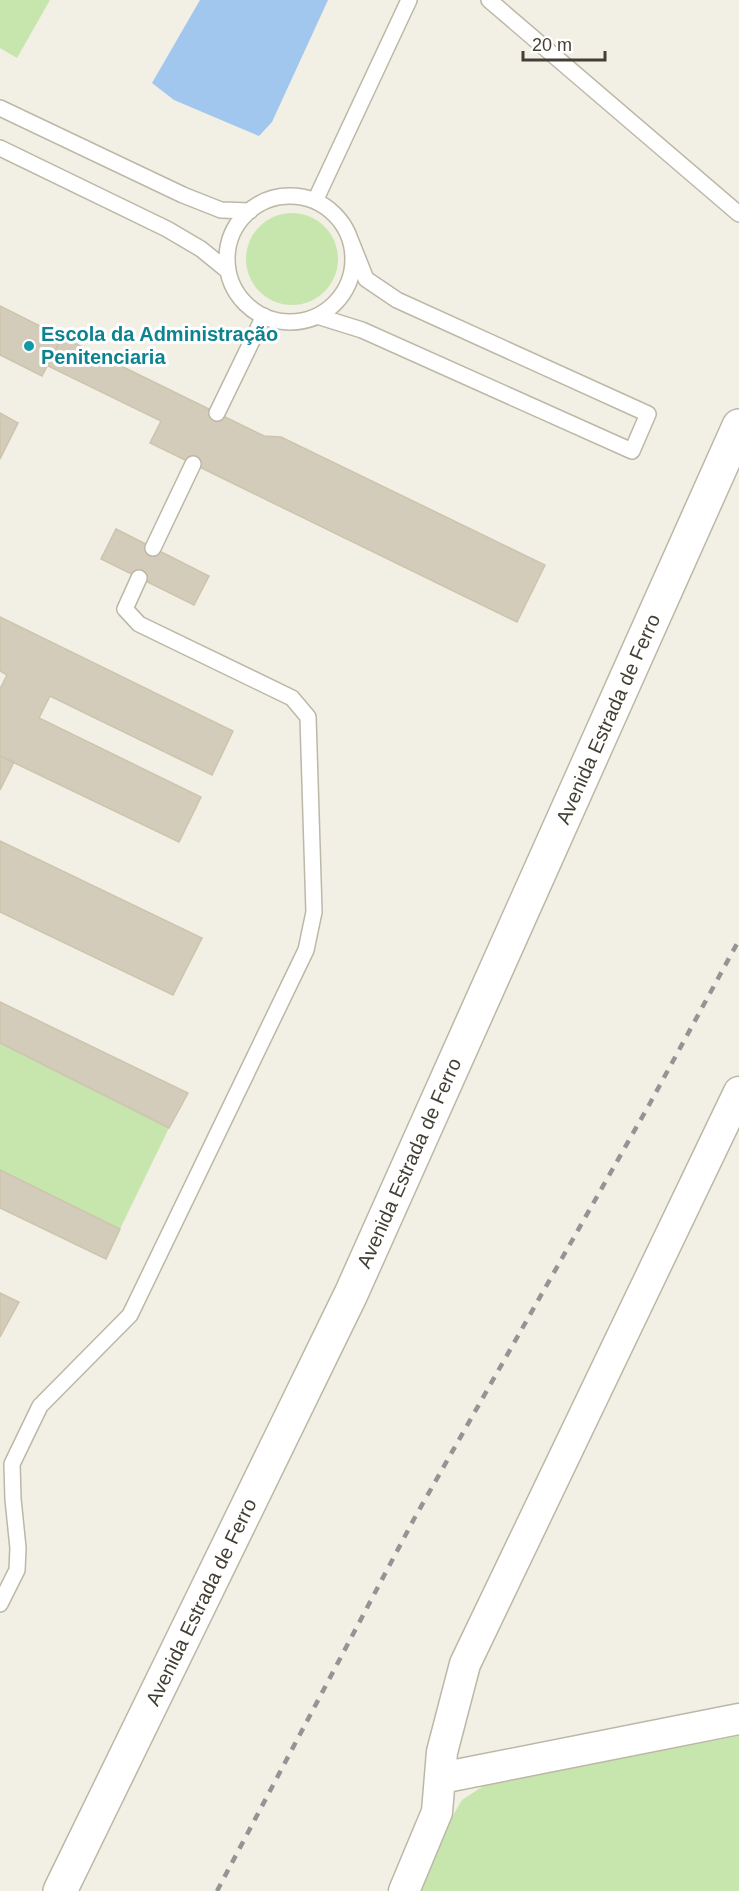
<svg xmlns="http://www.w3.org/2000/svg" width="739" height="1891" font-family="Arial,sans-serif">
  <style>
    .green { fill: #c7e6ad }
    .water { fill: #a1c7ee }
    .building { fill: #d3ccba; stroke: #cec4ad; stroke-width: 1.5 }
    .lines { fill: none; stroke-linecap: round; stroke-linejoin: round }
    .service-casing { stroke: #bdb7a7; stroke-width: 18 }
    .minor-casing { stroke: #bdb7a7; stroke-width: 33 }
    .tertiary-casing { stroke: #bdb7a7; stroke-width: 36 }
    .service { stroke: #fff; stroke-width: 15 }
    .minor { stroke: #fff; stroke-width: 30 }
    .tertiary { stroke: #fff; stroke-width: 33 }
    .rail { stroke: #949494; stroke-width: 4.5; stroke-dasharray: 8 8; stroke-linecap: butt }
    .culture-dot { fill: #0f9aa8; stroke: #fff; stroke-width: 2 }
    .labels { text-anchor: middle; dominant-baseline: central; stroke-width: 6; stroke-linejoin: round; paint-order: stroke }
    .culture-label { font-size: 20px; font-weight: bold; fill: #0d838f; stroke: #fff; text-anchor: start }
    .street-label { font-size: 20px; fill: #443f34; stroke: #fff }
  </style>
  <rect width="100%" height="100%" fill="#f2efe4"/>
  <!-- green -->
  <path class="green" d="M0,0H50L17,58L0,48Z
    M246 259a46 46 0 1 1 92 0a46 46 0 1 1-92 0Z
    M0,1043L169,1128L120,1229L0,1170Z
    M739,1736V1891H418L429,1856L462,1800L488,1783Z"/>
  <!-- water -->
  <path class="water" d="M200,0H328L272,122L259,136L174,100L152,83Z"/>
  <!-- building -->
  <path class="building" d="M0,306L62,337L42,376L0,355Z
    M62,337L264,436L281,437L545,565L517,622L150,443L161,421L48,366Z
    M0,413L18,423L0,459Z
    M116,529L209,576L194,605L101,559Z
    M0,617L233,731L212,775L50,696L39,718L201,797L179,842L0,756V689L7,675L0,671Z
    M0,756L14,762L0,790Z
    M0,841L202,938L173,995L0,912Z
    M0,1002L188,1093L169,1128L0,1043Z
    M0,1170L120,1229L106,1259L0,1208Z
    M0,1293L19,1302L0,1337Z"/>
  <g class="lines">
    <defs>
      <path id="service" d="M489,0L739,214
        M0,108L183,195L221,210L250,211
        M0,148L167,229L201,249L228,271
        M227 259a63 63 0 1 1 126 0a63 63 0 1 1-126 0Z
        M315,201L409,0
        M317,316L362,330L632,451L648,414L397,300L366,279L350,239
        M217,413L264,316
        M153,548L193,464
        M0,1604L17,1570L18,1548L13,1499L12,1464L40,1406L130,1315L306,950L314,912L308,717L292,698L139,624L125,609L139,578"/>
      <path id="minor" d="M441,1778L739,1719
        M404,1891L437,1812L442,1752L465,1664L739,1092"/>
      <path id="tertiary" d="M60,1891L351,1294L739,426"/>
    </defs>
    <!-- service casing -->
    <use href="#service" class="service-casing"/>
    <!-- minor casing -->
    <use href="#minor" class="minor-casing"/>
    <!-- tertiary casing -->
    <use href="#tertiary" class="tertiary-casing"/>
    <!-- service -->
    <use href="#service" class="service"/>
    <!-- minor -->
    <use href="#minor" class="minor"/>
    <!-- tertiary -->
    <use href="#tertiary" class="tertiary"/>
    <!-- rail -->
    <path class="rail" d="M217,1891L414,1519L649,1105L739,940"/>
  </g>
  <!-- markers -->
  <circle class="culture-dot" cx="29" cy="346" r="6"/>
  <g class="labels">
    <!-- culture labels -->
    <g class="culture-label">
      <text x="41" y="334">Escola da Administração<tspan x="41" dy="23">Penitenciaria</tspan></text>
    </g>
    <!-- street labels -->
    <g class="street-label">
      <text transform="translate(608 719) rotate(-66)">Avenida Estrada de Ferro</text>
      <text transform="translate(409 1163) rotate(-66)">Avenida Estrada de Ferro</text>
      <text transform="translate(201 1602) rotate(-64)">Avenida Estrada de Ferro</text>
    </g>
  </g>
  <!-- scale -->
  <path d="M523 51v9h82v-9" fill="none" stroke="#443f34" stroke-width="3"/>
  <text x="532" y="51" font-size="18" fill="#443f34" stroke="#ffffff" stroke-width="4.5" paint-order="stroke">20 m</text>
</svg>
